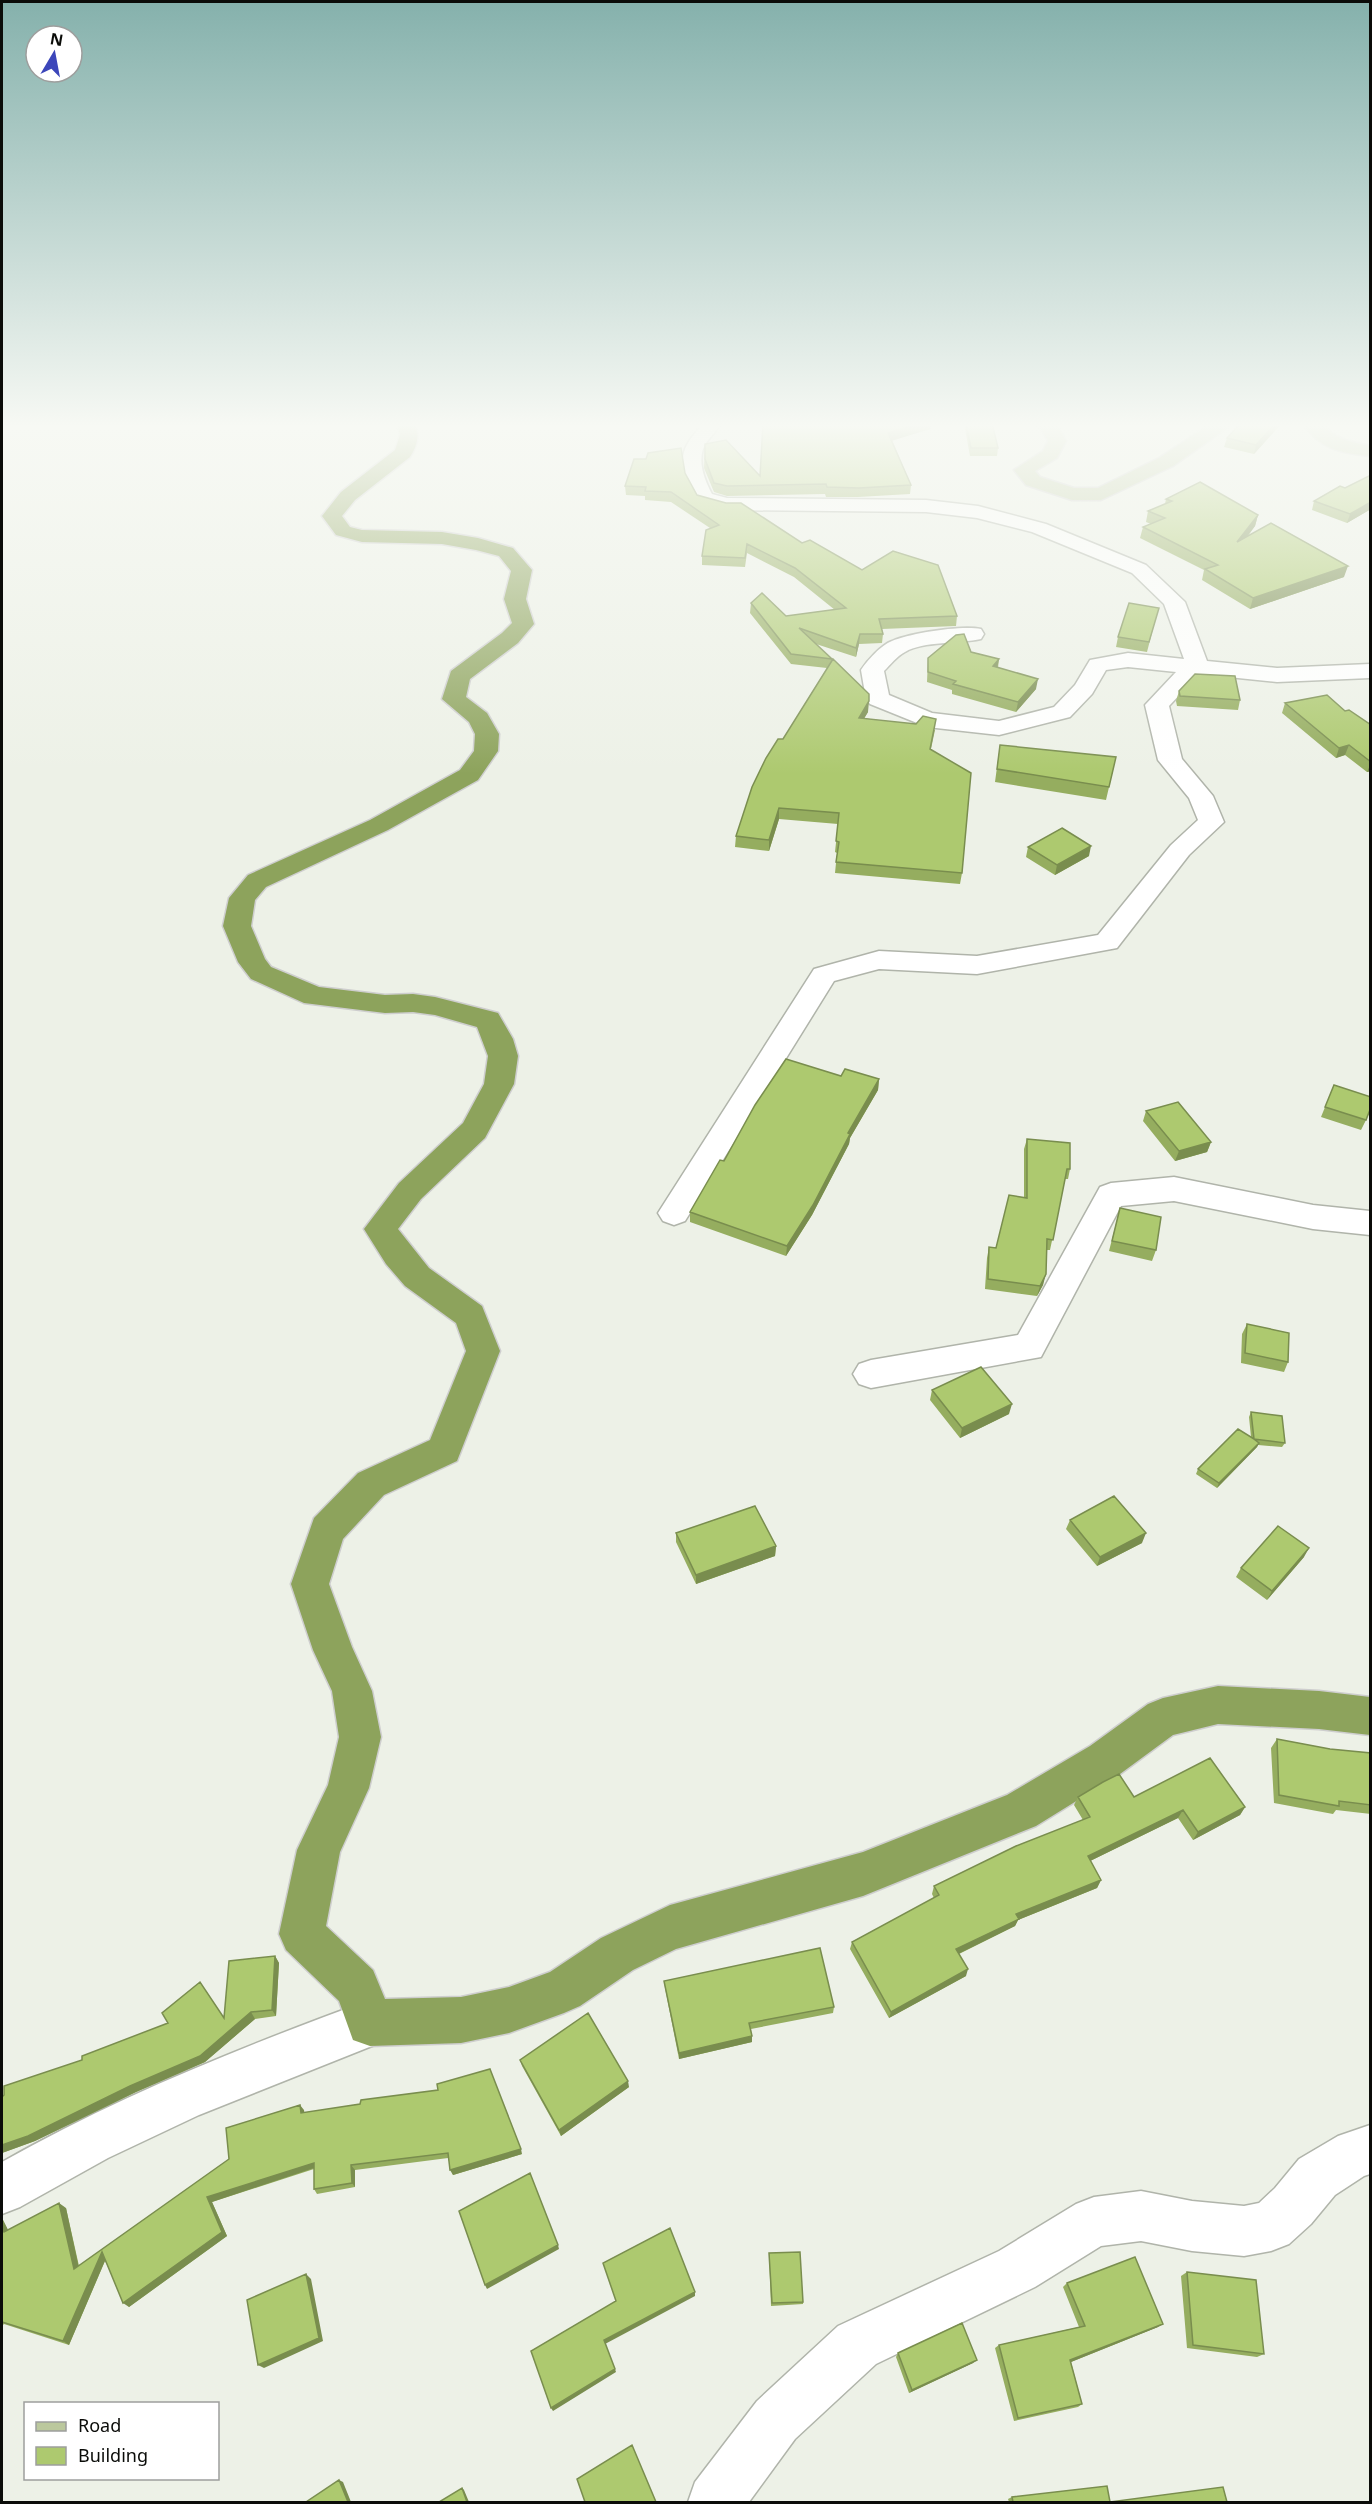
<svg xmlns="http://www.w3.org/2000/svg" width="1372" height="2504" font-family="'Noto Sans',sans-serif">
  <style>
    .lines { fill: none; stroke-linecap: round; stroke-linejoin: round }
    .minor-casing { stroke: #b0b4aa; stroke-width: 3 }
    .major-casing { stroke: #cecece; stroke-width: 3 }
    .highway-casing { stroke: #cecece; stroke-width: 3 }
    .minor { fill: #fff; fill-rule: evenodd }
    .major { fill: #bbc89d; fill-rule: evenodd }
    .highway { fill: #8da35c; fill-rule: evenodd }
    .wall { fill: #95ad5f }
    .shaded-wall { fill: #798d4e }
    .building { fill: #adc96f; stroke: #798d4e; stroke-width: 1.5 }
  </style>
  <rect width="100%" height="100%" fill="#edf1e7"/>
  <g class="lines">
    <defs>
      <path id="minor" d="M702,423H720C717,431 711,436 706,443C696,459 704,479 712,494L727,498L926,500L978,506L1046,524L1146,565L1185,602L1207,661L1277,668L1370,664V678L1277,682L1199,674L1169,706L1182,759L1213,796L1224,822L1189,855L1117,948L977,974L879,969L834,981L685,1221L674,1225L663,1221L658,1213L814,969L879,951L977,956L1098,935L1171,845L1198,820L1189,798L1158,760L1145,705L1176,672L1128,667L1106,670L1092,694L1070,717L999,735L927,727L870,704L866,699L861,670C867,661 881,645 892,641C910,633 962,625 981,629L984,634L981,639C960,644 923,641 905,652C897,656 890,665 884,671L889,695L932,713L999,721L1054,707L1075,685L1090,660L1128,653L1184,659L1164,604L1132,573L1032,532L977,518L926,512L726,510L698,502C687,486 676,462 688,443C692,436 698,431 702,423Z
        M1174,1177L1313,1205L1370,1211V1235L1313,1229L1174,1201L1121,1206L1041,1357L871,1388L859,1384L853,1374L859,1364L871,1360L1018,1335L1100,1187L1111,1183Z
        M370,2000L387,2006L393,2023L387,2040L199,2115L108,2158L20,2207L2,2214V2162C119,2096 244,2046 370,2000Z
        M1370,2125V2174L1364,2176L1335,2195L1311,2224L1289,2244L1271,2251L1244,2256L1192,2251L1141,2241L1101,2246L1035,2287L876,2364L795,2439L749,2502H688L695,2482L757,2401L838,2326L999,2251L1076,2204L1094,2197L1141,2191L1192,2201L1244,2206L1259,2203L1275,2188L1299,2159L1338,2136Z"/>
      <path id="major" d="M1035,423H1056L1066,441L1057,458L1035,471L1040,477L1074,488H1098L1159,458L1212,423H1234L1173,466L1101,500H1072L1026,485L1014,470L1043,451L1048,441L1042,430Z
        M1302,423H1321C1335,439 1350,442 1370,446V456C1340,453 1320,449 1302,423Z"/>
      <path id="highway" d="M397,423H415C420,436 417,446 410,457L355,500L342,516L350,527L362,530L442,532L478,538L513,548L532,570L526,599L534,624L518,643L470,679L466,697L487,713L499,734L498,751L478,780L388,830L266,887L255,900L251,926L265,959L271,967L319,987L385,995L413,994L435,997L498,1013L513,1039L518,1056L514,1084L485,1138L421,1199L398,1229L429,1268L482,1306L500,1351L457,1461L384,1495L343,1539L329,1584L352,1647L372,1691L381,1737L369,1788L340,1852L326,1926L373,1970L385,1999L461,1997L509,1987L550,1972L601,1938L670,1905L863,1852L1007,1795L1090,1746L1148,1704L1163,1698L1218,1686L1319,1691L1370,1697V1735L1319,1729L1218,1724L1173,1735L1120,1774L1036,1826L863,1896L676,1949L633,1970L580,2006L564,2013L509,2033L461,2043L370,2046L353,2040L339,2001L286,1950L279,1934L297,1850L328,1785L339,1737L332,1691L313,1650L291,1584L314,1518L358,1473L430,1440L466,1351L456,1323L405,1286L386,1264L364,1229L399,1183L463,1123L484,1084L488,1056L477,1027L435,1015L413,1012L385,1013L304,1003L251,979L238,962L223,926L229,898L248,875L370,820L460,770L474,751L475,734L469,722L442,699L451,671L502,633L512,623L504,599L511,571L499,556L476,550L442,544L362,542L336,535L322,516L341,492L395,450L400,435Z"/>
    </defs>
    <!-- minor casing -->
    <use href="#minor" class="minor-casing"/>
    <!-- major casing -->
    <use href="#major" class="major-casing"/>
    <!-- highway casing -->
    <use href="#highway" class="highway-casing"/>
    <!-- minor -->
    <use href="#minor" class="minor"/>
    <!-- major -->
    <use href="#major" class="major"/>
    <!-- highway -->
    <use href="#highway" class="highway"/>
  </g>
  <!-- wall -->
  <path class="wall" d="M763,423H931L930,429L892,440L911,485L910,494L858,497H826L825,494L727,496L714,492L704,468L705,444L760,476Z
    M964,423H992L998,448L997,456H970Z
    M1241,423H1282L1254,454L1224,447L1227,438Z
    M685,473L697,495L862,570L957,616L956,626L882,629L883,634L882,643L859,644L856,657L816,644L832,659L868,712L864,718L935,730L931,749L962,873L960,884L835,873L837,853L835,852L838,824L779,819L769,851L735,847L736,836L783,739L827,668L791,664L750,613L751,603L786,616L835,610L794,577L747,553L745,567L702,565V556L710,528L671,502L645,500V496L626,495L625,486Z
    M1371,475V509L1347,523L1312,510L1314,501L1345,488Z
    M1166,499L1258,515L1255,526L1248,536L1344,577L1250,609L1202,580L1204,570L1140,538L1143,527L1151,524L1146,522L1148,511L1165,504Z
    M1156,617L1147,652L1116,647L1118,637Z
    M971,652L999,659L998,668L1036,689L1016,712L952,694V690L927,682L928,658Z
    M1179,691L1240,700L1238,710L1177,706L1176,701Z
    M1285,703L1345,711L1371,725V771L1367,772L1345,755L1336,758L1282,713Z
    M1000,745L1116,757L1106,800L995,782Z
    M1028,847L1089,856L1055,875L1026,857Z
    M841,1076L879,1079L878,1090L850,1138L849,1144L812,1215L786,1256L690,1222V1212L724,1161Z
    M1334,1085L1366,1120L1361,1130L1321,1117Z
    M1146,1111L1211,1142L1207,1152L1175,1161L1143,1121Z
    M1027,1139L1070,1169L1068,1179H1065L1050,1250H1047L1043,1285L1037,1296L985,1289L987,1258L989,1247L996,1248L1024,1198V1149Z
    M1120,1208L1156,1250L1152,1261L1109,1251Z
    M1247,1324L1288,1362L1284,1372L1241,1363L1242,1334Z
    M932,1390L1009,1414L960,1438L930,1400Z
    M1251,1412L1285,1443L1282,1447L1258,1445L1257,1447L1217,1488L1196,1474L1198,1469L1251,1437L1249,1417Z
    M1070,1520L1142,1543L1097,1566L1066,1529Z
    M676,1533L776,1546L775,1556L696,1584L676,1542Z
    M1304,1557L1267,1600L1236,1577L1241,1568Z
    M1277,1739L1330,1749L1371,1753V1814L1336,1810L1333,1814L1274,1803L1271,1748Z
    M1078,1797H1134L1245,1807L1240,1815L1193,1840L1178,1818L1090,1861L1101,1880L1097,1888L1018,1920L1015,1926L959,1954L966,1976L889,2018L850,1949L852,1942L934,1898L932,1894L934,1886L1083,1820L1074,1805Z
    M275,1956L279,1963L276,2016L255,2019L205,2062L136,2092L35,2141L2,2153V2097L224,2017Z
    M664,1981L834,2007L833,2013L751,2029L752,2042L679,2059L665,1988Z
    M520,2060L629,2087L561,2136L522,2066Z
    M304,2110V2112L522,2154L453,2175L448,2158L355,2170V2187L317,2194L314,2189V2169L212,2202L227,2236L129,2307L105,2261L69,2345L4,2324L2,2326V2218L8,2230L66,2208L79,2266Z
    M769,2253L803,2302V2304L771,2306Z
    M1187,2272L1264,2354L1257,2357L1187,2348L1181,2276Z
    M1067,2283L1158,2327L1071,2362L1082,2404L1078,2407L1014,2421L995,2348L999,2345L1079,2327L1063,2287Z
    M898,2353L973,2363L909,2393L896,2357Z
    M1012,2497L1110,2502H1227H1009L1008,2499Z"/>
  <!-- shaded-wall -->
  <path class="shaded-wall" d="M921,423H931L930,429L888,442V433Z
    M1276,423H1282L1254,454L1256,445Z
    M1371,502V509L1347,523L1350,514Z
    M1258,515L1255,526L1234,553L1237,542Z
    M1348,566L1344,577L1250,609L1253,598Z
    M860,634L859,644L856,657V648Z
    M999,659L997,669L993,666Z
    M1038,679L1036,689L1016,712L1018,702Z
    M869,701L868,712L858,729L859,718Z
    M1349,745L1345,755L1336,758L1339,748Z
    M1371,763V771L1367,772Z
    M779,808V819L769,851V840Z
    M1091,846L1089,856L1055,875L1057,865Z
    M879,1079L878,1090L850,1138L849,1144L812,1215L786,1256L787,1246L848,1133Z
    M1211,1142L1207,1152L1175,1161L1179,1151Z
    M1046,1274L1043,1285L1037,1296L1040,1286Z
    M1012,1404L1009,1414L960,1438L962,1428Z
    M1259,1443L1257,1447L1217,1488L1219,1483Z
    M1146,1533L1142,1543L1097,1566L1100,1557Z
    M776,1546L775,1556L696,1584V1575Z
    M1309,1548L1304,1557L1267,1600L1272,1591Z
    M1245,1807L1240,1815L1193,1840L1198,1832Z
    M1183,1810L1178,1818L1084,1864L1088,1856Z
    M1101,1880L1097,1888L1018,1920L1015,1926L954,1956L956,1949L1016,1914Z
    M275,1956L279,1963L276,2016L272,2010Z
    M968,1969L966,1976L889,2018L891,2012Z
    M251,2012L255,2019L205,2062L136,2092L35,2141L2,2153V2145L130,2086Z
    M752,2036V2042L679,2059V2053Z
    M628,2081L629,2087L561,2136L559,2130Z
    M300,2105L304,2110L305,2118L301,2113Z
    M521,2149L522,2154L453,2175L450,2170Z
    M314,2163L317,2167L212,2202L227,2236L129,2307L123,2303L207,2197Z
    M351,2165L355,2170V2187L352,2183Z
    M59,2203L66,2208L80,2273L74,2269Z
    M2,2218L11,2236L4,2232L2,2227Z
    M558,2245L559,2249L487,2289L485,2285Z
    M102,2252L107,2256L69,2345L63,2341Z
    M306,2274L311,2279L323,2341L264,2368L258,2365Z
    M695,2292V2296L605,2344L604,2340Z
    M1163,2324L1158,2327L1066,2364L1070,2360Z
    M977,2360L973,2363L909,2393L912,2390Z
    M615,2369L616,2372L553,2411L551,2408Z
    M339,2480L343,2482L351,2502H348Z
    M462,2488L464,2490L469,2502H467Z"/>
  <!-- building -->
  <path class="building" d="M763,423H921L888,433L911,485L859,488L827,487L826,484L727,486L714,483L705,459V444L726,440L760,476Z
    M966,423H992L998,448H971Z
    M1241,423H1276L1256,445L1227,438Z
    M681,448L685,473L697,495L726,503H741L802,543L810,540L862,570L893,551L938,565L957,616L879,619L883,634H860L856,648L799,628L832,659L791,654L751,603L762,593L786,616L846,608L795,568L747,544L745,558L702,556L706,530L719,525L671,492L645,491L646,487L625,486L634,459H646L648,453Z
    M1371,475V502L1350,514L1314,501L1340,486L1345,488Z
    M1200,482L1258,515L1237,542L1271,523L1348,566L1253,598L1205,569L1218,565L1143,527L1165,518L1148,511L1172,501L1166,499Z
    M1129,603L1159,608L1149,642L1118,637Z
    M964,634L971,652L999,659L993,666L1038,679L1018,702L953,684L956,681L928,672V658L956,635Z
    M833,659L869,694V701L859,718L916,724L923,716L936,719L930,749L971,773L962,873L836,862L839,842L836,841L839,813L779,808L769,840L736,836L752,787L766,758L778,739H783Z
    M1195,674L1235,676L1240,700L1180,696L1179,691Z
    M1327,695L1345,711L1349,710L1371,725V762L1349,745L1339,748L1285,703Z
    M1000,745L1116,757L1109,787L997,769Z
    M1062,828L1091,846L1057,865L1028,847Z
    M786,1059L841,1076L845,1069L879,1079L848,1133L850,1134L813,1205L787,1246L690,1212L720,1160L724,1161L755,1105Z
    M1334,1085L1371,1097V1107L1366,1120L1325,1107Z
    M1178,1102L1211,1142L1179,1151L1146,1111Z
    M1027,1139L1070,1143V1169H1067L1053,1240L1047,1239L1046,1274L1040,1286L988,1279L989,1247L996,1248L1009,1195L1027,1198Z
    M1120,1208L1161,1217L1156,1250L1112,1241Z
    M1247,1324L1289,1333L1288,1362L1245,1353Z
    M981,1367L1012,1404L962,1428L932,1390Z
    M1251,1412L1282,1416L1285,1443L1254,1439L1259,1443L1219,1483L1198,1469L1238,1429L1254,1439Z
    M1114,1496L1146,1533L1100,1557L1070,1520Z
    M755,1506L776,1546L696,1575L676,1533Z
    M1278,1526L1309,1548L1272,1591L1241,1568Z
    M1277,1739L1330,1749L1371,1753V1805L1339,1801V1806L1279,1795Z
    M1210,1758L1245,1807L1198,1832L1183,1810L1088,1856L1101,1880L1016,1914L1019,1919L956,1949L968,1969L891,2012L852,1942L939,1895L934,1886L1016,1846L1090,1817L1078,1797L1103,1782L1119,1774L1134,1797Z
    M820,1948L834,2007L749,2023L752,2036L679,2053L664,1981Z
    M275,1956L272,2010L251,2012L200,2056L130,2086L28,2136L2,2145V2097L4,2095V2086L82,2060V2056L168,2023L162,2013L200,1982L224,2018L229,1961Z
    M588,2013L628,2081L559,2130L520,2060Z
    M490,2069L521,2149L450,2170L448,2153L351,2165L352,2183L314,2189V2163L207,2197L222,2232L123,2303L102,2252L63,2341L2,2322V2227L4,2232L59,2203L74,2269L229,2159L226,2128L300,2105L301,2113L360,2104L361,2100L438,2090L437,2084Z
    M530,2173L558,2245L485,2285L459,2211Z
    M670,2228L695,2292L604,2340L615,2369L551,2408L531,2351L616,2301L603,2263Z
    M800,2252L803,2302L772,2303L769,2253Z
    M1135,2257L1163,2324L1070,2360L1082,2404L1018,2418L999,2345L1085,2326L1067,2283Z
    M1187,2272L1256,2280L1264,2354L1193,2345Z
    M306,2274L319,2338L258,2365L247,2300Z
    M962,2323L977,2360L912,2390L898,2353Z
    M632,2445L656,2502H585L577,2479Z
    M339,2480L348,2502H306Z
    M1107,2486L1110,2502L1223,2487L1227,2502H1013L1012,2497Z
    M462,2488L467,2502H439Z"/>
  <!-- sky -->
  <linearGradient id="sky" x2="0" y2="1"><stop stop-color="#85b1ac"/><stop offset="0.55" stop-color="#f7f9f4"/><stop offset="1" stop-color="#f7f9f4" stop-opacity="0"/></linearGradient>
  <rect width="1372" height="774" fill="url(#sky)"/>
  <!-- border -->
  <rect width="1372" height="2504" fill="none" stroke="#0b0c09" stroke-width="6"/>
  <!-- legend -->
  <rect x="24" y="2402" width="195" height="78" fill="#ffffff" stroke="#9d9e9d" stroke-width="1.5"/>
  <rect x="36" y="2422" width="30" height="9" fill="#bbc89d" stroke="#9d9e9d" stroke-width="1.5"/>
  <text x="78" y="2432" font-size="18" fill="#0b0c09">Road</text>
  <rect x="36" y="2447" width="30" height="18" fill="#adc96f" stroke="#9d9e9d" stroke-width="1.5"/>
  <text x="78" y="2462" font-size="18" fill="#0b0c09">Building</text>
  <!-- north arrow -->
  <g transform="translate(54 54) rotate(10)"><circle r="28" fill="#ffffff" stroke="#9d9e9d" stroke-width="1.5"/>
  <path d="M0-4.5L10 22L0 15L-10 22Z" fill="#3c46ba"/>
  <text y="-9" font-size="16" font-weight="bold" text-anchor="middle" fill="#0b0c09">N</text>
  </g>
</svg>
